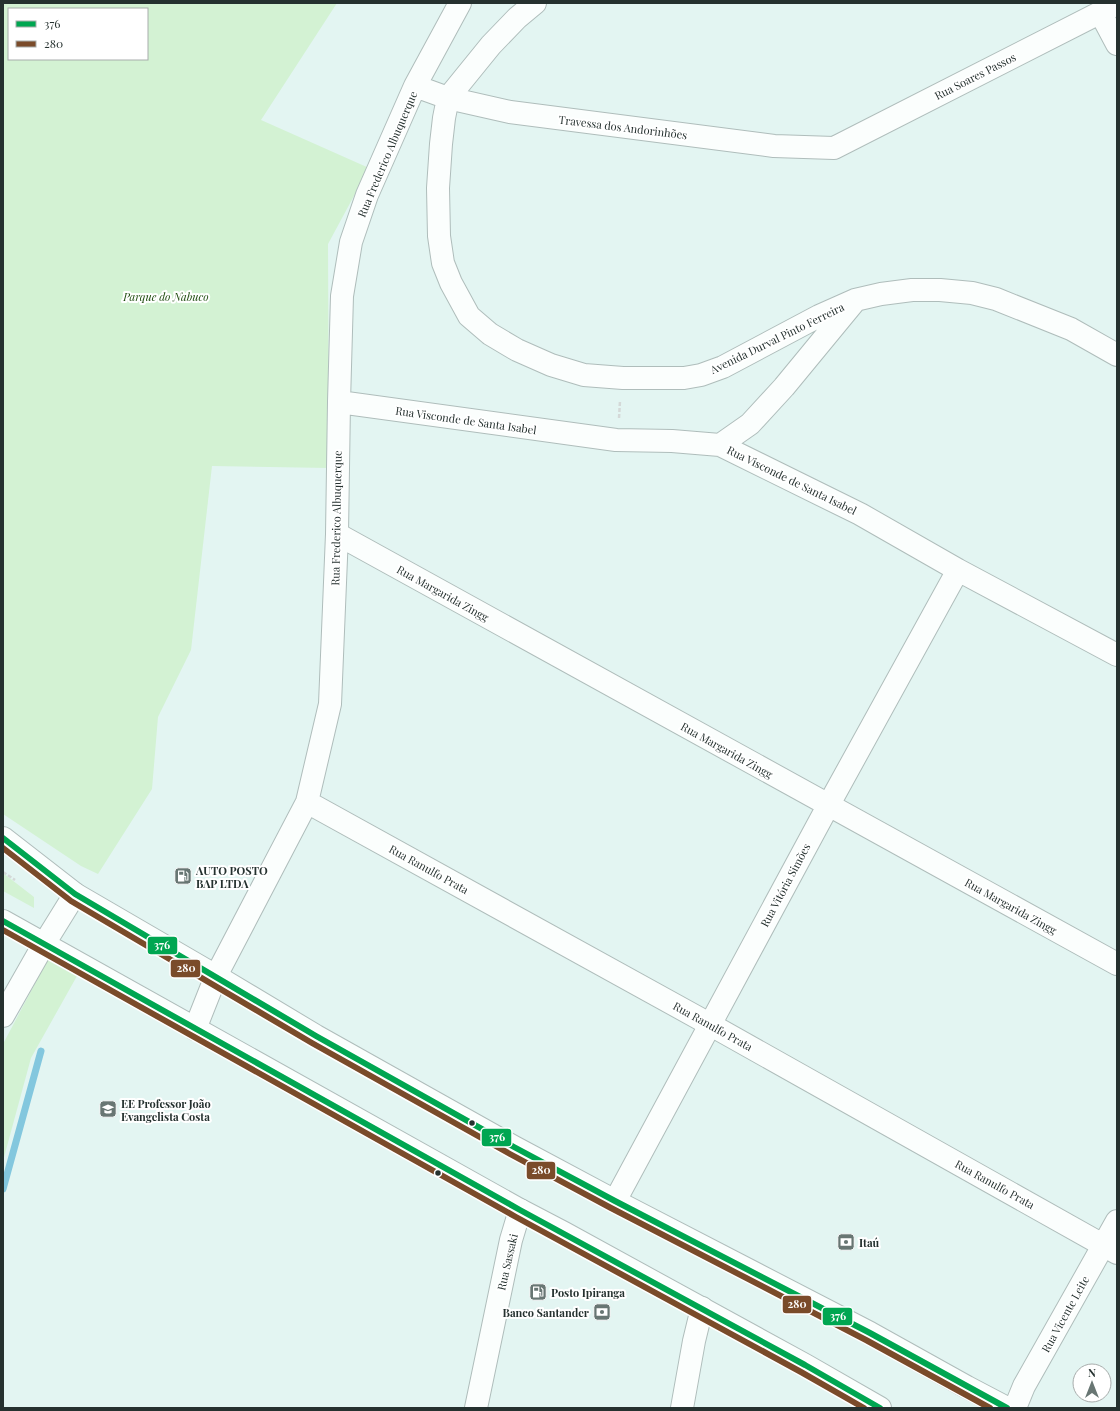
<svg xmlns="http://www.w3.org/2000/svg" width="1120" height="1411" font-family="'Playfair Display',serif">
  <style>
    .green { fill: #d3f2d3; fill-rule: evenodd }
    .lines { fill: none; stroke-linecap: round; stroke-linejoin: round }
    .stream { stroke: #83c7de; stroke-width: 7 }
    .minor-casing { stroke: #afbdbb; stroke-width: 24 }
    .major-casing { stroke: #afbdbb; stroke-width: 24 }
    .path { stroke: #d4d9d8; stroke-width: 2.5; stroke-dasharray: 4 2; stroke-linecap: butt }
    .minor { stroke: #fbfefd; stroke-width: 22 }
    .major { stroke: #fbfefd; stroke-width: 22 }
    .bus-1-casing { stroke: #fff; stroke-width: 9 }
    .bus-2-casing { stroke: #fff; stroke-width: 9 }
    .bus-1 { stroke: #00a651; stroke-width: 6 }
    .bus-2 { stroke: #7a4b2a; stroke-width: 6 }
    .bus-dot { fill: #25312f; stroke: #fff; stroke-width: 1.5 }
    .labels { text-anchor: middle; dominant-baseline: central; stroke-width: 4; stroke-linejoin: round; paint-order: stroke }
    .street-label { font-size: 11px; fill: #25312f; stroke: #fff }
    .park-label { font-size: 11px; font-style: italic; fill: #1e4c0f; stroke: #fff }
    .poi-label { font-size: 11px; font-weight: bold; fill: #25312f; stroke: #fff; text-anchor: start }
    .line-badge { stroke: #fff; stroke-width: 1.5 }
    .badge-label { font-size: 11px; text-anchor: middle; font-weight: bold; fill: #fff }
  </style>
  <rect width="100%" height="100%" fill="#e3f5f2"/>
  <!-- green -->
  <path class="green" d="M3,3H337L261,120L369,168L328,244L329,468L212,466L191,650L158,717L152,789L98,874L81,866L3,814ZM9,9H147V59H9Z
    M3,873L34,897V908L3,891Z
    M49,957L77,976L31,1058L3,1161V1044Z"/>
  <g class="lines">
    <!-- stream -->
    <path class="stream" d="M3,1189L41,1051"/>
    <defs>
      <path id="minor" d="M535,3L517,18L491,45L448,98L444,118L441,144L438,188L439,236L443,263L451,283L469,316L490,334L517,350L551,365L584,375L623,378H684L701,375L723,367L819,316L855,300L881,294L912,290H940L972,293L996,299L1071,329L1117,355
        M1100,12L1117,44
        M415,86L448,98L510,112L774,146L834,148L1117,4
        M339,402L616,440L672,441L720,445L860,514L958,570L1117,655
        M720,445L750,424L784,387L854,302
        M337,534L1117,964
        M307,802L711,1025L1117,1253
        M3,1016L44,944L75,894
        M195,1029L216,976L307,802L330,704L337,534L339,402L342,296L351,242L367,195L415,86L460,3
        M615,1201L828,806L958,570
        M476,1408L511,1240L520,1210
        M682,1408L694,1341L702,1308
        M1015,1408L1024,1386L1117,1221"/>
      <path id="major" d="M3,838L75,894L216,976L316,1036L514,1147L615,1201L870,1333L967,1387L1007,1408
        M3,921L520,1210L564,1233L805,1365L880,1408"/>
    </defs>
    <!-- minor casing -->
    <use href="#minor" class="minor-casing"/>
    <!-- major casing -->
    <use href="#major" class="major-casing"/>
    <!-- path -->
    <path class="path" d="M619,418L620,401
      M3,872L15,880"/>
    <!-- minor -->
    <use href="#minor" class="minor"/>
    <!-- major -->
    <use href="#major" class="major"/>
    <defs>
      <path id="bus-1" d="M3,838L75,894L316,1036L514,1147L615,1201L870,1333L1007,1408
        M3,921L520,1210L805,1365L880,1408"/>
      <path id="bus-2" d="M3,848L71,901L312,1043L510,1154L611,1208L866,1340L990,1408
        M3,930L516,1217L801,1372L864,1408"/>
    </defs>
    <!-- bus-1 casing -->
    <use href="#bus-1" class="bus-1-casing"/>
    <!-- bus-2 casing -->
    <use href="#bus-2" class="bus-2-casing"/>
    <!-- bus-1 -->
    <use href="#bus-1" class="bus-1"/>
    <!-- bus-2 -->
    <use href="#bus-2" class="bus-2"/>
  </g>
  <!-- icons -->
  <defs>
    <symbol id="fuel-square" viewBox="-11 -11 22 22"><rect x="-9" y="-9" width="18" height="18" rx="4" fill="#687673" stroke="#fff"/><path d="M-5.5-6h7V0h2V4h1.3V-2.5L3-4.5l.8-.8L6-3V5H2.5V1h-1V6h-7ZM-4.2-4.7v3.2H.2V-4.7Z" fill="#fff"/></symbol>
    <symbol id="school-square" viewBox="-11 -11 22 22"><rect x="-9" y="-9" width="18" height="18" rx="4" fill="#687673" stroke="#fff"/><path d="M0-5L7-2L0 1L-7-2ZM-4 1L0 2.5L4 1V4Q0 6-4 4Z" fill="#fff"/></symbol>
    <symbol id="bank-square" viewBox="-11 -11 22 22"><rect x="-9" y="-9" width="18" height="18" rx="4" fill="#687673" stroke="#fff"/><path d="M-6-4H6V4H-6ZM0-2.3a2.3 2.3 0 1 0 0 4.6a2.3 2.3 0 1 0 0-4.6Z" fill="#fff"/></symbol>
  </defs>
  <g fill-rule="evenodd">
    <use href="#fuel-square" x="173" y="866" width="20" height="20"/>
    <use href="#school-square" x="98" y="1099" width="20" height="20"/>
    <use href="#bank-square" x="836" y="1232" width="20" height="20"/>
    <use href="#fuel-square" x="528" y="1282" width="20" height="20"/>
    <use href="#bank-square" x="592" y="1302" width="20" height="20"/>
  </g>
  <!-- markers -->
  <g class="bus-dot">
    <circle cx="472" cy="1123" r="3.5"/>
    <circle cx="438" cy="1173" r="3.5"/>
  </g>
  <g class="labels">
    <!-- street labels -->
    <g class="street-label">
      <text transform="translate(975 76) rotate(-27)">Rua Soares Passos</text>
      <text transform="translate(623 127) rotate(7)">Travessa dos Andorinhões</text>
      <text transform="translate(387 154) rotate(-67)">Rua Frederico Albuquerque</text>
      <text transform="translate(777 338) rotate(-26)">Avenida Durval Pinto Ferreira</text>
      <text transform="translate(466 420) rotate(8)">Rua Visconde de Santa Isabel</text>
      <text transform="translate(792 480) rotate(26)">Rua Visconde de Santa Isabel</text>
      <text transform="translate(336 518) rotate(-89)">Rua Frederico Albuquerque</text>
      <text transform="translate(443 593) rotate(29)">Rua Margarida Zingg</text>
      <text transform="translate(727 750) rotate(29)">Rua Margarida Zingg</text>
      <text transform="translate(429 869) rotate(29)">Rua Ranulfo Prata</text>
      <text transform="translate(785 885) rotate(-62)">Rua Vitória Simões</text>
      <text transform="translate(1011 906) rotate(29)">Rua Margarida Zingg</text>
      <text transform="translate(713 1026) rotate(29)">Rua Ranulfo Prata</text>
      <text transform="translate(995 1184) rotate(29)">Rua Ranulfo Prata</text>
      <text transform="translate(507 1262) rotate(-77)">Rua Sassaki</text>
      <text transform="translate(1065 1314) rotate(-61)">Rua Vicente Leite</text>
    </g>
    <!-- park labels -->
    <g class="park-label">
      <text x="166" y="296">Parque do Nabuco</text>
    </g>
    <!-- poi labels -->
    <g class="poi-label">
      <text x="196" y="870">AUTO POSTO<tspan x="196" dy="13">BAP LTDA</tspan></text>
      <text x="121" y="1103">EE Professor João<tspan x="121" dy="13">Evangelista Costa</tspan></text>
      <text x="859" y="1242">Itaú</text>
      <text x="551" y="1292">Posto Ipiranga</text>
      <text x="589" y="1312" text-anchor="end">Banco Santander</text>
    </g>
  </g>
  <g class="line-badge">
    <rect x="147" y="936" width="31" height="19" rx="4" fill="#00a651"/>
    <rect x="170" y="959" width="31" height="19" rx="4" fill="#7a4b2a"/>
    <rect x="481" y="1128" width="31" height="19" rx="4" fill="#00a651"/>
    <rect x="526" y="1161" width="30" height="19" rx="4" fill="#7a4b2a"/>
    <rect x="782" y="1295" width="30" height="19" rx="4" fill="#7a4b2a"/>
    <rect x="822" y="1307" width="31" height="19" rx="4" fill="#00a651"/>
  </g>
  <g class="badge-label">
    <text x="162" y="949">376</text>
    <text x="186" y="972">280</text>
    <text x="497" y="1141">376</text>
    <text x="541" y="1174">280</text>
    <text x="797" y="1308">280</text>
    <text x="838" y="1320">376</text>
  </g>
  <!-- border -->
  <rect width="1120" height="1411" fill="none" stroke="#25312f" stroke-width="8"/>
  <!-- legend -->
  <rect x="8" y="8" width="140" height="52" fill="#ffffff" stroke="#a8adac"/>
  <rect x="16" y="21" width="20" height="6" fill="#00a651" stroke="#a8adac"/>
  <text x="44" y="28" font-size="12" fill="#25312f">376</text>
  <rect x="16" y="41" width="20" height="6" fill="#7a4b2a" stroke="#a8adac"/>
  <text x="44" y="48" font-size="12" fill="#25312f">280</text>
  <!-- north arrow -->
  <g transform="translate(1092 1383)"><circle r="19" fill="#ffffff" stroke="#a8adac"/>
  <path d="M0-3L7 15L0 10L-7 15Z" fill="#687673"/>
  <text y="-6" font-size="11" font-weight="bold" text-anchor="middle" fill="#25312f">N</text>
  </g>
</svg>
